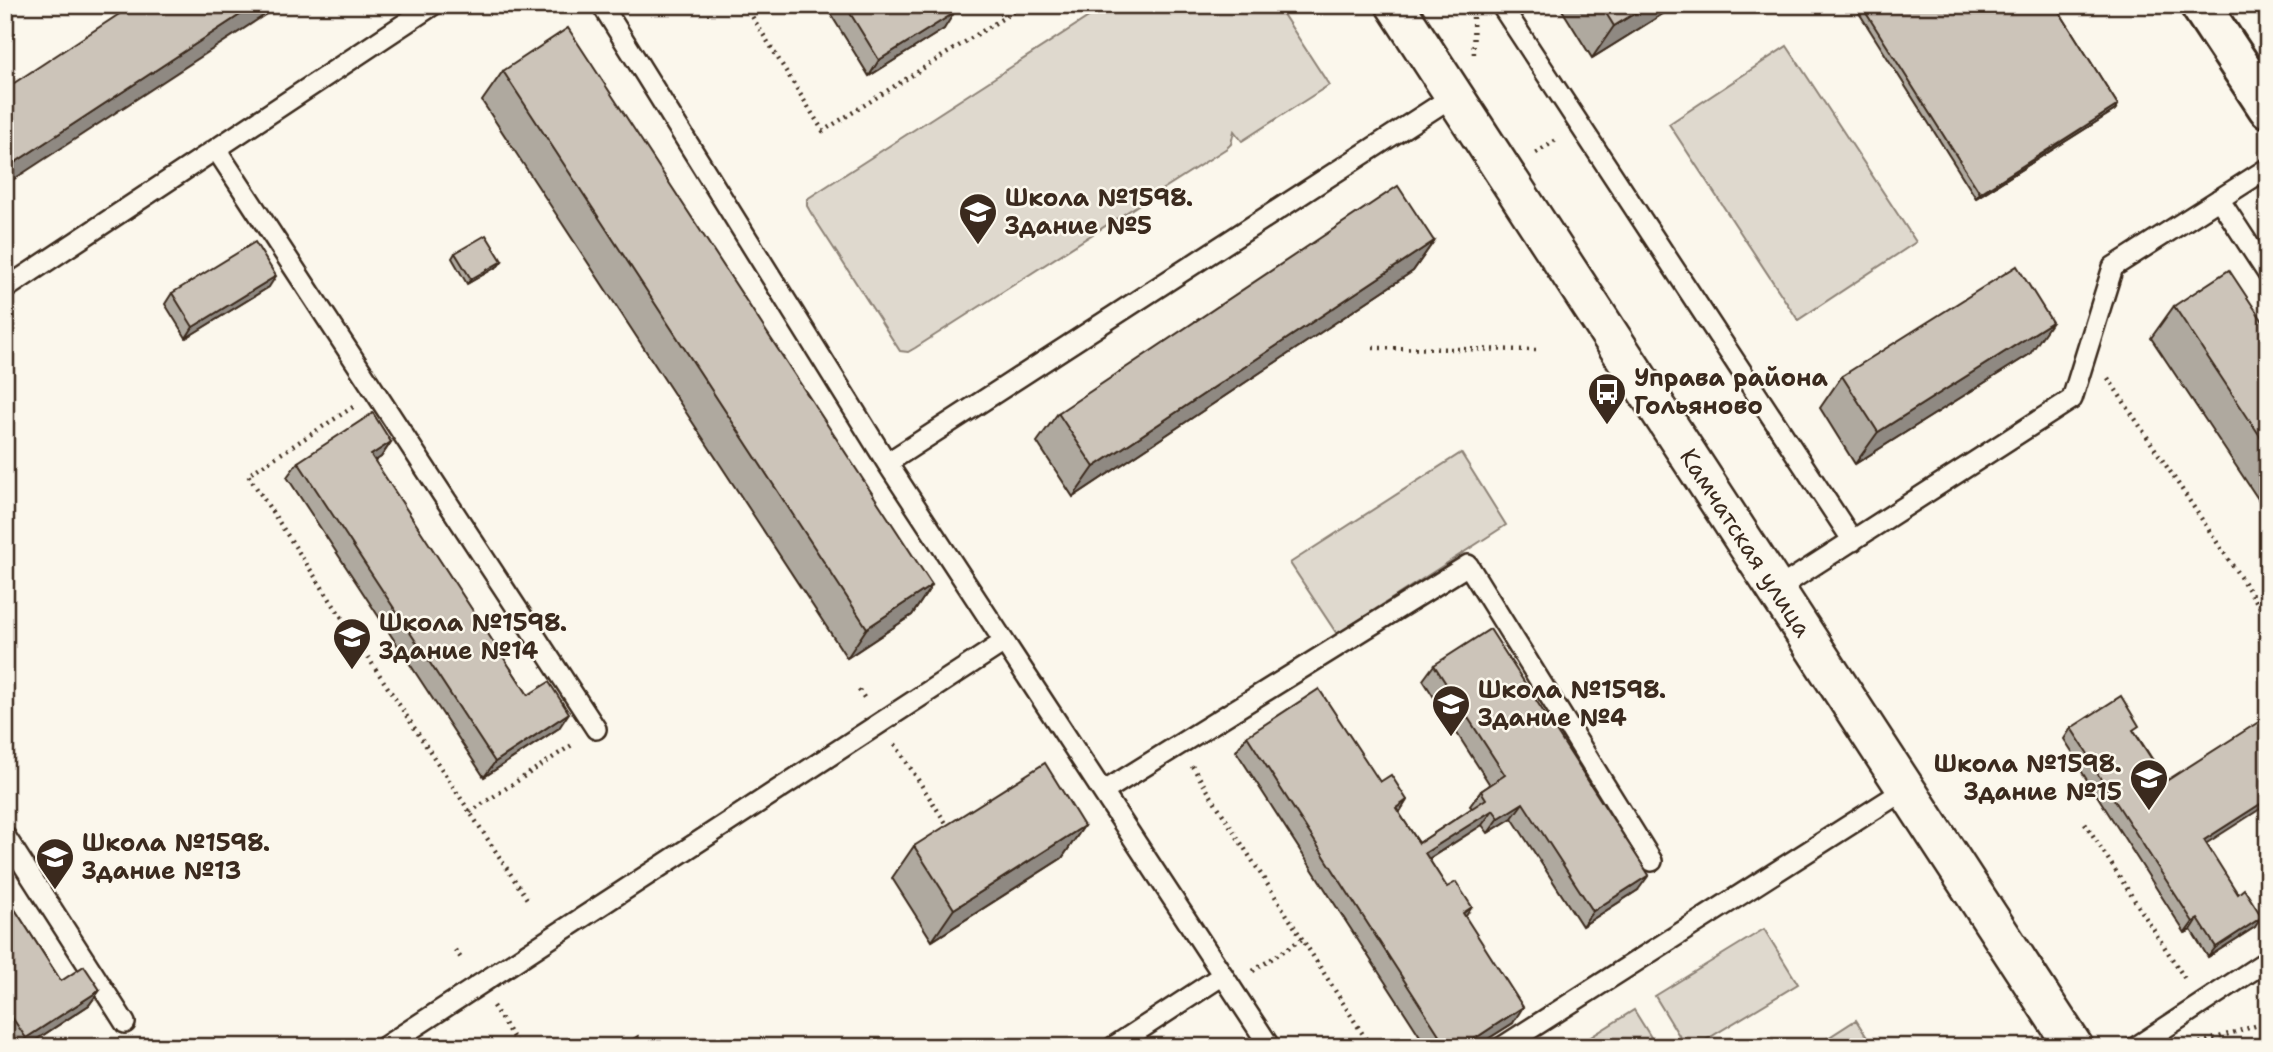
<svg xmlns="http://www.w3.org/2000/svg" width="2273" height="1052" font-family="'Shantell Sans',sans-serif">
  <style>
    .green { fill: #dfd9ce; stroke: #8d8276; stroke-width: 2 }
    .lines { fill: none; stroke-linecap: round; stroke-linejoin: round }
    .lane-casing { stroke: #3b2a1e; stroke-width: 24 }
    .street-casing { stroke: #3b2a1e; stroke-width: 42 }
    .secondary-casing { stroke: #3b2a1e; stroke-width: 44 }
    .path { stroke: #3b2a1e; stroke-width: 4.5; stroke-dasharray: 2 5; stroke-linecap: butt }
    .lane { stroke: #fbf7ec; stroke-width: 19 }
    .street { stroke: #fbf7ec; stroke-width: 37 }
    .secondary { stroke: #fbf7ec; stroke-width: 38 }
    .wall { fill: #afa99f; stroke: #3b2a1e; stroke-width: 2 }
    .shaded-wall { fill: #8f8982; stroke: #3b2a1e; stroke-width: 2 }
    .building { fill: #ccc4b9; stroke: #3b2a1e; stroke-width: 2 }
    .labels { text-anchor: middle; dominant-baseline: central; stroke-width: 5; stroke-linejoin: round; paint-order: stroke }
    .poi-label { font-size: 24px; font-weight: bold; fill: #3b2a1e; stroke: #fbf7ec; text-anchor: start }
    .street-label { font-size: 24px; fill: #3b2a1e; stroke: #fbf7ec }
  </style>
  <rect width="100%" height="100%" fill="#fbf7ec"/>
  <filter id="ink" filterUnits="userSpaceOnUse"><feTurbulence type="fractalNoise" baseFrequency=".0143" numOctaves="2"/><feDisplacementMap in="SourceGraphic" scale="14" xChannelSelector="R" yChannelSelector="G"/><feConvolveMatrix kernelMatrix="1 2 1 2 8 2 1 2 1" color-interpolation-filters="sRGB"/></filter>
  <g filter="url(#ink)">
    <!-- green -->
    <path class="green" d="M1107,5H1277L1329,85L1242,141L1234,131L1231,144L1227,148L915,348L908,352L900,351L811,213L807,206V199Z
      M1787,46L1916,242L1798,320L1669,124Z
      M1461,453L1506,525L1337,634L1290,563Z
      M1764,929L1798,984L1694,1047H1686L1655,996Z
      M1634,1010L1657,1047H1575Z
      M1856,1020L1873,1047H1814Z"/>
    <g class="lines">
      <defs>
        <path id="lane" d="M602,5L887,463L1270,1047
          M1501,5L1853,541
          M216,149L596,729
          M2219,199L2268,274
          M5,289L433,5
          M887,463L1453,96
          M1777,589L2072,399L2113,267L2268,168
          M1103,792L1468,565L1652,861
          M5,836L125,1023
          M384,1047L1004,642
          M1113,1047L1223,975
          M1502,1047L1906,789
          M2136,1047L2268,960"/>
        <g id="street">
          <path id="s1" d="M1395,5L2074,1047"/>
        </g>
        <path id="secondary" d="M2200,5L2268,108"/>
      </defs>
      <!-- lane casing -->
      <use href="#lane" class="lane-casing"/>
      <!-- street casing -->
      <use href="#street" class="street-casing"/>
      <!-- secondary casing -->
      <use href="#secondary" class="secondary-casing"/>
      <!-- path -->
      <path class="path" d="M745,5L823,131L1024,5
        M5,17L22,5
        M1473,17L1474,57
        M1536,153L1558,139
        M1373,348L1538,350
        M2108,378L2268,619
        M353,407L248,475L529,902
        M859,690L865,699
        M895,744L949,828
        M1192,766L1371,1047
        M470,812L575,743
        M2085,823L2187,982
        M455,950L463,961
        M1253,971L1302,939
        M493,1006L519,1047
        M2193,1045L2268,1022
        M87,1047L103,1036"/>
      <!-- lane -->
      <use href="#lane" class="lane"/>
      <!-- street -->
      <use href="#street" class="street"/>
      <!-- secondary -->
      <use href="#secondary" class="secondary"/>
    </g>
    <!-- wall -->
    <path class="wall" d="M825,5H949L944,29L869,76Z
      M1559,5H1677L1592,58Z
      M1854,5H2055L2118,105L2115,110L1976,198Z
      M503,71L932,585L912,615L847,658L482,101Z
      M1434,241L1413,271L1073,497L1037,442L1058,413Z
      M455,253L502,261L498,266L467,284L452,258Z
      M269,287L186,338L165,304L172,293Z
      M2174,306L2268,329V514L2151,338Z
      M2030,354L1855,464L1820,408L1842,376Z
      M391,442L381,457L374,461L528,695L559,728L484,777L287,477L298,462Z
      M1434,665L1638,890L1582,926L1512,818L1488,833L1482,825L1429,859L1465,917L1513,1023L1475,1047H1427L1236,751L1247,736L1380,782L1407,800L1399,813L1419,843L1472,808L1470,806L1481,791L1490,785L1423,680Z
      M2071,728L2135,732L2206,844L2255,927L2208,957L2191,930L2185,933L2080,769L2082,767L2064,739Z
      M1084,826L1062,858L932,941L892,878L914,846Z
      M5,894L61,981L100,990L89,1005L25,1047H11L5,1038Z"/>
    <!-- shaded-wall -->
    <path class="shaded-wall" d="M255,5H280L5,185V169Z
      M1648,5H1677L1592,58L1614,26Z
      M954,13L944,29L869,76L879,60Z
      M2118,105L2115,110L1976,198L1980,193Z
      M1434,241L1413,271L1073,497L1094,467Z
      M502,261L498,266L467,284L471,279Z
      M276,276L269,287L186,338L193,327Z
      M2052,322L2030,354L1855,464L1878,432Z
      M391,442L381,457L360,471L371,455Z
      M932,585L912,615L847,658L867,628Z
      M569,713L559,728L484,777L495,762Z
      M2268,799V804L2196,850L2204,840Z
      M1407,800L1397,816L1396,808Z
      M1523,803L1512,818L1488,833L1499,818Z
      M1493,810L1482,825L1414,868L1425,853Z
      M1084,826L1062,858L932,941L954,909Z
      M1649,875L1638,890L1582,926L1593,911Z
      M1472,907L1462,922L1463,913Z
      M2262,917L2255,927L2208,957L2216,947Z
      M2198,919L2191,930L2185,933L2193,922Z
      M100,990L89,1005L25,1047H19L26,1038Z
      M1523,1007L1513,1023L1475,1047H1462Z"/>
    <!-- building -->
    <path class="building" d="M133,5H255L5,169V89Z
      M845,5H949L954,13L879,60Z
      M1601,5H1648L1614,26Z
      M1861,5H2055L2118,105L1980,193Z
      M568,28L932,585L867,628L503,71Z
      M1398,186L1434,241L1094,467L1058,413Z
      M486,235L502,261L471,279L455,253Z
      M255,242L276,276L193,327L172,293Z
      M2017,266L2052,322L1878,432L1842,376Z
      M2229,270L2268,329V448L2174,306Z
      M373,413L391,442L371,455L528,695L549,682L569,713L495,762L298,462Z
      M1490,629L1649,875L1593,911L1523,803L1499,818L1493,810L1425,853L1447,887L1456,882L1472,907L1463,913L1523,1007L1462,1047H1447L1247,736L1319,689L1380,782L1391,775L1407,800L1396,808L1419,843L1486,799L1481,791L1505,775L1434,665Z
      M2121,696L2139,726L2133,730L2166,781L2268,716V799L2204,840L2238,894L2244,889L2262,917L2216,947L2198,919L2193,922L2088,759L2090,757L2071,728Z
      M1045,763L1084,826L954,909L914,846Z
      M5,894L61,981L84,966L100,990L26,1038L5,1007Z
      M638,1036L645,1047H621Z"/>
  </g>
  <!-- icons -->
  <defs>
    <symbol id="school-pin" viewBox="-11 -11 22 30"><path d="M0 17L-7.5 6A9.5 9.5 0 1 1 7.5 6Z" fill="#3b2a1e" stroke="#fbf7ec"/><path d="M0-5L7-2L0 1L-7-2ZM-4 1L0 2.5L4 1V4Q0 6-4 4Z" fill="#fff"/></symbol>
    <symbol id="bus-pin" viewBox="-11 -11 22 30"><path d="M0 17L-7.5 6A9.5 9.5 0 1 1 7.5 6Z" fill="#3b2a1e" stroke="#fbf7ec"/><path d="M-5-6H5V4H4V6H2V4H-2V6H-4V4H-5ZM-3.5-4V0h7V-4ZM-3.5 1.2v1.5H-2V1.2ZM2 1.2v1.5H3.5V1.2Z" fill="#fff"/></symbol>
  </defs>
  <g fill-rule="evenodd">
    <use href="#school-pin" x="956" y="190" width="44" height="60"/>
    <use href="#bus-pin" x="1585" y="370" width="44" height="60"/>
    <use href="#school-pin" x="330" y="615" width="44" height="60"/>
    <use href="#school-pin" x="1429" y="682" width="44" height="60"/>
    <use href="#school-pin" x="2127" y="756" width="44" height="60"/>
    <use href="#school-pin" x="33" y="835" width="44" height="60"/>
  </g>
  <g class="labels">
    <!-- poi labels -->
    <g class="poi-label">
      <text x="1005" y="198">Школа №1598.<tspan x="1005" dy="28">Здание №5</tspan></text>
      <text x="1634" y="378">Управа района<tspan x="1634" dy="28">Гольяново</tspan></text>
      <text x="379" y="623">Школа №1598.<tspan x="379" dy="28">Здание №14</tspan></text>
      <text x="1478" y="690">Школа №1598.<tspan x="1478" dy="28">Здание №4</tspan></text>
      <text x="2122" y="764" text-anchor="end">Школа №1598.<tspan x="2122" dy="28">Здание №15</tspan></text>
      <text x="82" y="843">Школа №1598.<tspan x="82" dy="28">Здание №13</tspan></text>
    </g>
    <!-- street labels -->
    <g class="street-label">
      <text stroke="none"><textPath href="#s1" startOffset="642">Камчатская улица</textPath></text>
    </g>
  </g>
  <!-- margin -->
  <rect width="2273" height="1052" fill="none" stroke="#fbf7ec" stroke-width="28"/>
  <rect x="14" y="14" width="2245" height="1024" fill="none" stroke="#3b2a1e" stroke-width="2.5" filter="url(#ink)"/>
</svg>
